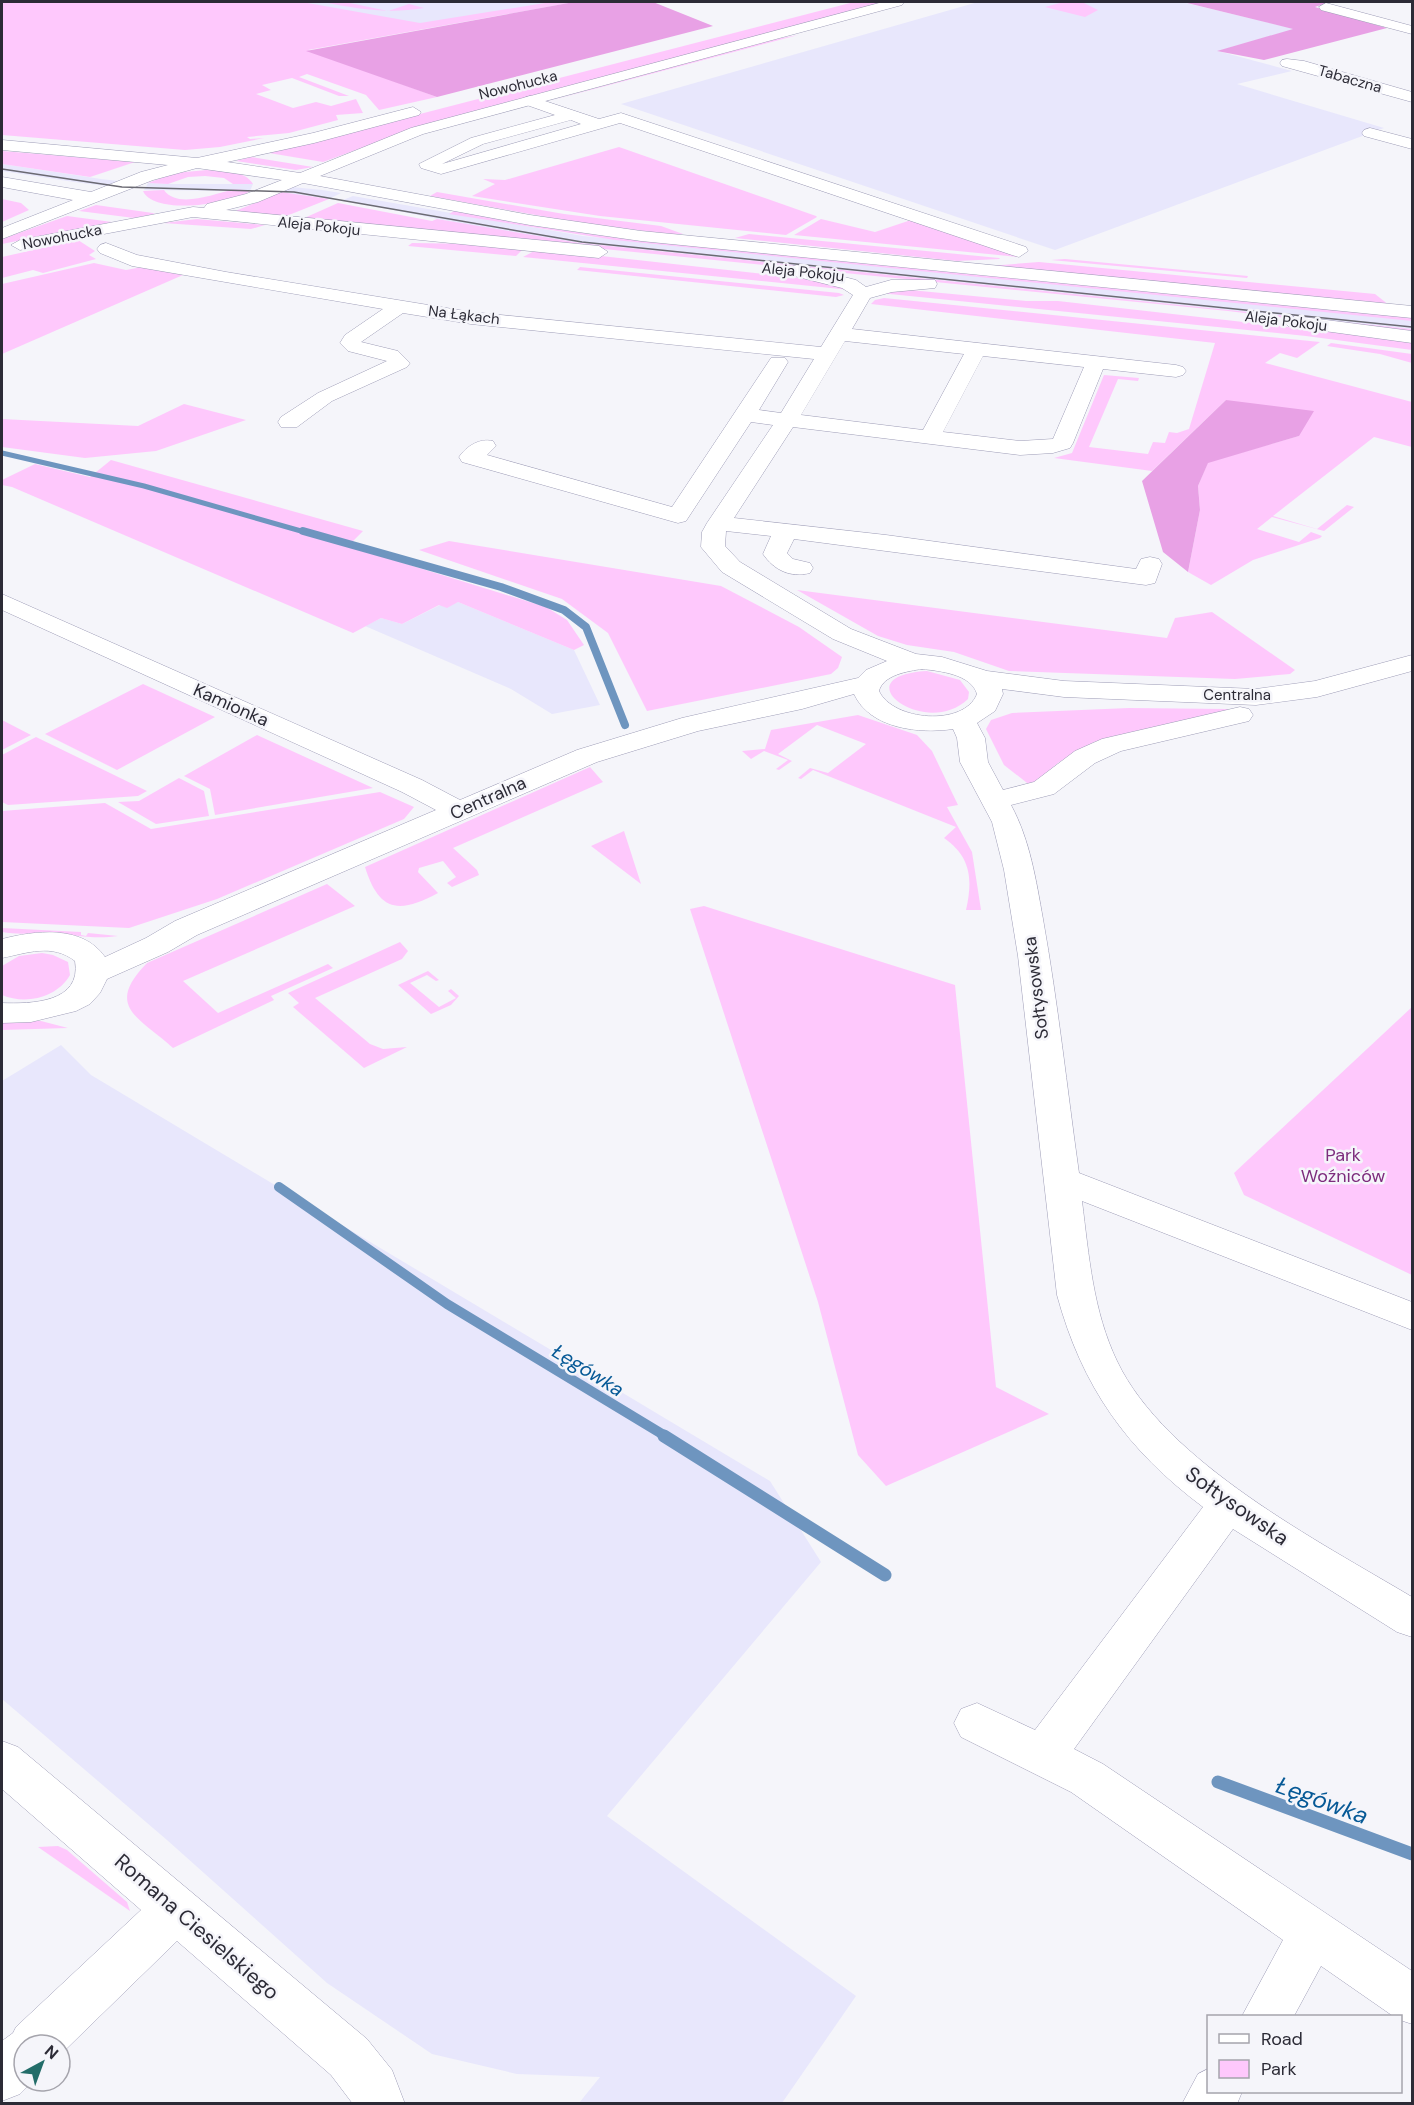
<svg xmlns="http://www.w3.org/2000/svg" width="1414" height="2105" font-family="'DM Sans',sans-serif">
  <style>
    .built { fill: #e8e7fc }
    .green { fill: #fec8fc }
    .forest { fill: #e8a1e5 }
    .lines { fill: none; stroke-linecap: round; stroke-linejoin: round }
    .stream-far3 { stroke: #6e95bf; stroke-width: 5 }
    .stream-far2 { stroke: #6e95bf; stroke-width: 8 }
    .stream-far1 { stroke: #6e95bf; stroke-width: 10 }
    .stream { stroke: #6e95bf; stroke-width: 13 }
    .minor-casing { stroke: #9e9db7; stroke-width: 1 }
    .major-casing { stroke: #9e9db7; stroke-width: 1 }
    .minor { fill: #fff; fill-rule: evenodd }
    .major { fill: #fff; fill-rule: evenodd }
    .tram { stroke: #6b6a73; stroke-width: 1.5 }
    .labels { text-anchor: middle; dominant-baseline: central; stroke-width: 5; stroke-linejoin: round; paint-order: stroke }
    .far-street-label { font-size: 15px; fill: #2c2b36; stroke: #f5f5fa }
    .street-label { font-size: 18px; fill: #2c2b36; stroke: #f5f5fa }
    .park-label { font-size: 18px; fill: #7d2c7d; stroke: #f5f5fa }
    .water-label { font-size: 20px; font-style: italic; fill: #065996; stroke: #f5f5fa }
    .near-street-label { font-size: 21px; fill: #2c2b36; stroke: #f5f5fa }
    .near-water-label { font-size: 24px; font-style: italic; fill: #065996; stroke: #f5f5fa }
  </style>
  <rect width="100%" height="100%" fill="#f5f5fa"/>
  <!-- built -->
  <path class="built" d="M297,2H574L422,29Z
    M978,2H1182L1295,29L1218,51L1292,71L1237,84L1384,128L1055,250L621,104Z
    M2,164L101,179L118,181L106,186L74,182L2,171Z
    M148,183L174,184H253L250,191L144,190Z
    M292,187L322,190L341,193L329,199L281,192Z
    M353,196L583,236L1385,316L1412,321V329L580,243L498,231L343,200Z
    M458,602L574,650L600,705L552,714L511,689L365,626L381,618L402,624L440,605Z
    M61,1045L91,1075L770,1481L821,1562L607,1816L856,1996L782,2103H579L600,2077L517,2074L432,2054L327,1983L167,1840L2,1699V1081Z"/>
  <!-- green -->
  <path class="green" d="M2,2H302L420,23L551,2H574L308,50L437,97L379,110L366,95L307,74L299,77L349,96H339L292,78L262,85L271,90L256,94L293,108L316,102L331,106L356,99L363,113L336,115L338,120L289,133L247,137L250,139L264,138L220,147L185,150L2,135Z
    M323,2H345L388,11L409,4L424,8C388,14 358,9 323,2Z
    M854,2H884L427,124L323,162L269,153Z
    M1058,2H1082L1098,10L1085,17L1045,7L1060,3Z
    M798,35L549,101L765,41Z
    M619,147L816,216L817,217L786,235L600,216L472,196L495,184L483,179L505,180Z
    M2,151L135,162L90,177L2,164Z
    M251,157L313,167L296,170L236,161Z
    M207,170C222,171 245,170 253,184H233L224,178L205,176L188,177L168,184L148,183L174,173Z
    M164,190C177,209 214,194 231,190C236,189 244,190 250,191C232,204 154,216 143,191Z
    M281,192L329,199L284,217L233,212Z
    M437,192L564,214L661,226L683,234H666L569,221L430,196Z
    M2,199L21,203L29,210L2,222Z
    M338,203L432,221L437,219L580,243L1412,329V333L1228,311L302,219Z
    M96,205L153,213L155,214L134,218L79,211Z
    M454,211L555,229L644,241L1412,315V321L615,240L449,214Z
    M67,216L112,222L2,244V239Z
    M197,219L265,225L251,229L163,223Z
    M821,219L875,232L911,220L1019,257L794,235Z
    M749,234L999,258L1000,259L957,261L735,238Z
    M78,240L95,251L89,255L96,259L43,273L33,270L2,278V257Z
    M412,243L480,244L522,250L516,256L408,246Z
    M538,249L826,281L850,290L523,257Z
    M1065,259L1248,276L1247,278L1051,260Z
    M1039,262L1375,294L1389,305L989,266Z
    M94,263L126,270L142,267L183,275L2,354V284Z
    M580,267L839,293L844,295L836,297L577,270Z
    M910,290L1026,301H1058L1412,341V350L1306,336L880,293Z
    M884,298L1320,342L1297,358L1280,353L1265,363L1412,402V447L1374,437L1273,516L1317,529L1347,505L1354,507L1324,531L1272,517L1257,529L1299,542L1311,532L1322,536L1320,538L1253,560L1211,585L1188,572L1200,510L1198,486L1208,462L1299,436L1226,400L1152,471L1054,458L1072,453L1104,375L1139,378L1138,381L1118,379L1089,447L1148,454L1153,442L1165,443L1169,432L1177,433L1189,429L1215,343L871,304L875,300Z
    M1331,343L1412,354V363L1380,354L1327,346Z
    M184,404L246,420L156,451L85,458L2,447V419L138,426Z
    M111,460L363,531L348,546L546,607L567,620L584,645L574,650L458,602L447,608L439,605L402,624L381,618L353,633L12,487L2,485V480L35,464L90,477Z
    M449,541L721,586L799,627L842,657L838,668L831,674L647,711L608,633L562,599L419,550Z
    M797,590L1167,638L1175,618L1212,612L1295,670L1290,674L1235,679L1009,671L954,652L907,645L878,636Z
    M927,671L960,680L969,692L968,699C925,740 840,676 927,671Z
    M143,684L215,717L117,770L45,734Z
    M1129,708L1227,709L1236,713L1094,742L1058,763L1031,786L1004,765L986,729L991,720L1012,713Z
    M858,715L917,735L932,751L958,805L947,807L972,852L981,910H966C973,879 971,857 944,838L956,827L813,770L801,779L798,778L810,768L828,773L866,744L817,725L778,754L792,761L779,770L776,769L788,760L764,751L751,759L742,751L765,749L771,730Z
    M2,720L31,735L2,750Z
    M257,735L373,788L215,815L210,789L184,776Z
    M36,737L147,791L138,796L8,805L2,802V755Z
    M590,767L603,782L453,848L477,870L479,875L452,887L447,883L456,877L443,861L419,868L418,872L438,893C399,914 379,912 365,867Z
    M179,778L204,791L209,816L156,824L118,802L139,801Z
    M380,792L414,807L404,819L217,899L129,928L2,922V811L105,803L151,829Z
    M624,831L641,884L591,846Z
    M327,884L355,906L183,981L218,1013L328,964L333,968L271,996L274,1000L173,1048C139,1017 104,1007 147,963Z
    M704,906L955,985L996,1387L1049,1414L886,1486L858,1455L818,1302L690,909Z
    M2,928L81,932V935L86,936L88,933L118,936C93,940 73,934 48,933C32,933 18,935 2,932Z
    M400,942L408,951L402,959L315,998L370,1044L383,1049L407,1047L364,1068L293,1007L299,1003L288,993Z
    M42,953L53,955L68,962L70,975C57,998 25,1005 2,995V966L19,956Z
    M428,971L439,980L436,981L427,975L410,983L439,1007L456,998L448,991L451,989L459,996L451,1005L431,1014L398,985Z
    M1412,1007V1275L1244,1195L1234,1173Z
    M2,1021H41L68,1028L2,1030Z
    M58,1846L67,1850L127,1902L130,1911L38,1847Z"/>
  <!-- forest -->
  <path class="forest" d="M574,2H653L713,26L437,97L306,51Z
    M1183,2H1330L1315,7L1387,28L1264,60L1217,51L1293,29Z
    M1226,400L1314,411L1299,436L1208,463L1198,486L1200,510L1188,572L1163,552L1142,481Z"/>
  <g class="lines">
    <!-- stream-far3 -->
    <path class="stream-far3" d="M2,453L144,486L308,533"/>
    <!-- stream-far2 -->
    <path class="stream-far2" d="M303,531L501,587L564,610L586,627L625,725"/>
    <!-- stream-far1 -->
    <path class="stream-far1" d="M279,1187L447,1304L667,1437"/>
    <!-- stream -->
    <path class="stream" d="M664,1436L885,1575
      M1218,1782L1412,1854"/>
    <defs>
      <path id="minor" d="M1326,3L1412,26V34L1321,10L1319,7Z
        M1287,59L1304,61L1412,92V102L1282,66L1280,63L1282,60Z
        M530,96L599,119L621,113L627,115L1026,247L1028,251L1019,257L1012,255L620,123L441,174L421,168L419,164L471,138L555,115L524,104L522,101L524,98ZM571,120L581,124L442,164L483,144Z
        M1370,128L1412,139V149L1364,136L1362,133L1364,130Z
        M106,243L137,255L226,272L471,312L821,347L853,295L842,288L790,275L788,271L790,267L797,265L856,280L866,287L891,280H935L937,284L935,288L892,292L870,298L852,329L1176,365L1183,367L1186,371L1183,375L1176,377L1103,369L1073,443L1070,448L1053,453L1020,455L793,427L734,518L886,535L1136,569L1141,559L1150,557L1159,559L1162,564L1155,583L1146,585L794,539L787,553L793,559L810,563L813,568L810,573C790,578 774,570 763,554L771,536L726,531L725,546L740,562L851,629L916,654L942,657L987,671L1064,681L1256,689L1315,681L1412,655V671L1317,697L1256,705L1064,697L1002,689L1003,694L995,711L977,723L985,738L988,762L1003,790L1034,782L1075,751L1102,739L1240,707L1249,709L1253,715L1249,721L1121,751L1095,763L1054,794L1011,805C1030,840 1036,880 1043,919C1058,1003 1067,1088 1079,1173L1412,1302V1330L1082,1201C1089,1256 1093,1311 1117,1361C1165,1462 1320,1542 1412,1597V1637L1397,1632L1233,1529L1074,1749L1103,1764L1412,1971V2024L1400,2020V2016H1393L1321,1966L1294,2016H1242L1283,1940L1071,1792L961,1737L954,1723L961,1709L977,1703L1035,1730L1203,1507C1127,1450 1082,1387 1057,1295L1018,956L1004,870L992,822L960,762L957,738L953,729C920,734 870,729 854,694L802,709L698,731L597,762L197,935L168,952L107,979L100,993L90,1004L76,1011L31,1022L2,1023V1003C31,1004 82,1003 75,961C52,943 27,953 2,958V939C34,931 82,924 105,957L146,938L175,921L436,810L402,792L2,610V594L422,780L460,800L577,750L682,718L858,678L866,670L887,661L833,639L722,572L701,547L702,532L707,523L773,425L751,422L686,521L678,523L462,462L459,457C467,446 479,438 493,441L496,446L487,455L672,507L771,358H785L788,362L759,410L781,413L814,359L471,324L403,313L361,342L398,351L410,363L407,367L332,401L297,427H281L278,422L281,417L318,393L387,361L348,351L340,343L345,335L383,309L132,266L100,253L97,249L100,245ZM845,341L964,354L923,430L801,415ZM983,356L1084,367L1053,439L1020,441L943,432ZM922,669C940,671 971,674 977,694C964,727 893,721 879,691C883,675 908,671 922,669Z
        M2,1741L18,1747L367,2039L392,2070L405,2104H353L331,2075L177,1941L60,2055V2045H24V2081H33L20,2094L2,2101V2041L13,2033L16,2027L141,1910L2,1789Z
        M1208,2069V2092H1242L1237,2104H1182L1198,2074Z"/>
      <path id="major" d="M883,2H904L902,5L423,134L320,176L530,215L641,231L1412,306V318L641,241L530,225L303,183L258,202L226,210L599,246L608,252L599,258L193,217L20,250L11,245L20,240L193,207L204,208L207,204L246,194L282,180L197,168L153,180L2,239V228L73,200L2,187V177L91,192L141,172L168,165L2,150V140L197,158L313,133L413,107L421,112L419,115L314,143L227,162L300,173L411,128Z
        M1295,316L1412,331V343L1288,326L1285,322Z"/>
    </defs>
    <!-- minor casing -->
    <use href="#minor" class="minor-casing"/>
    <!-- major casing -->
    <use href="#major" class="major-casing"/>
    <!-- minor -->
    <use href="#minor" class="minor"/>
    <!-- major -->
    <use href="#major" class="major"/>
    <!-- tram -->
    <path class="tram" d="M2,169L122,187L294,192L582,242L1412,327"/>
  </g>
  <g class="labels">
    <!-- far-street labels -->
    <g class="far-street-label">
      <text transform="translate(1350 79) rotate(16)">Tabaczna</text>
      <text transform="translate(518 85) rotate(-14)">Nowohucka</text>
      <text transform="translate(319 226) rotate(6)">Aleja Pokoju</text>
      <text transform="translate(62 237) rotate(-11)">Nowohucka</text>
      <text transform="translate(803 272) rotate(6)">Aleja Pokoju</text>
      <text transform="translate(464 315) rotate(7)">Na Łąkach</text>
      <text transform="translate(1286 321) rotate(7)">Aleja Pokoju</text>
      <text x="1237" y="695">Centralna</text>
    </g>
    <!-- street labels -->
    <g class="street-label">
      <text transform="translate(231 705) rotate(24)">Kamionka</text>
      <text transform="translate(488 798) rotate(-24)">Centralna</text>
      <text transform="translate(1036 988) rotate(-97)">Sołtysowska</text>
    </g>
    <!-- park labels -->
    <g class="park-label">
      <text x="1343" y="1155">Park<tspan x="1343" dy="21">Woźniców</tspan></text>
    </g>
    <!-- water labels -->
    <g class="water-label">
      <text transform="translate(588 1370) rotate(32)">Łęgówka</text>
    </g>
    <!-- near-street labels -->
    <g class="near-street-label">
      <text transform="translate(1237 1506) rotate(35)">Sołtysowska</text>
      <text transform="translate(197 1927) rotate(41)">Romana Ciesielskiego</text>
    </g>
    <!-- near-water labels -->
    <g class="near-water-label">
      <text transform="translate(1322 1800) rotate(20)">Łęgówka</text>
    </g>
  </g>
  <!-- border -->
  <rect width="1414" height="2105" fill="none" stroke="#2c2b36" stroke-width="6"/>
  <!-- legend -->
  <rect x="1207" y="2015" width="195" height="78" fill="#f5f5fa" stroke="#a5a4ac" stroke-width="1.5"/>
  <rect x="1219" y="2034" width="30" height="9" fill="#ffffff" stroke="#a5a4ac" stroke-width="1.5"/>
  <text x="1261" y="2045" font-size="18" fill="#2c2b36">Road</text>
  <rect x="1219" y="2060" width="30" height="18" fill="#fec8fc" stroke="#a5a4ac" stroke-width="1.5"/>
  <text x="1261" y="2075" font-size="18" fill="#2c2b36">Park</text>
  <!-- north arrow -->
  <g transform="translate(42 2063) rotate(41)"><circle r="28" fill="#f5f5fa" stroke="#a5a4ac" stroke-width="1.5"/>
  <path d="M0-4.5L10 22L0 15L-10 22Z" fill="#236d69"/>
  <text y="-9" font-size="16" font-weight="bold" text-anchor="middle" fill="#2c2b36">N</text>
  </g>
</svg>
